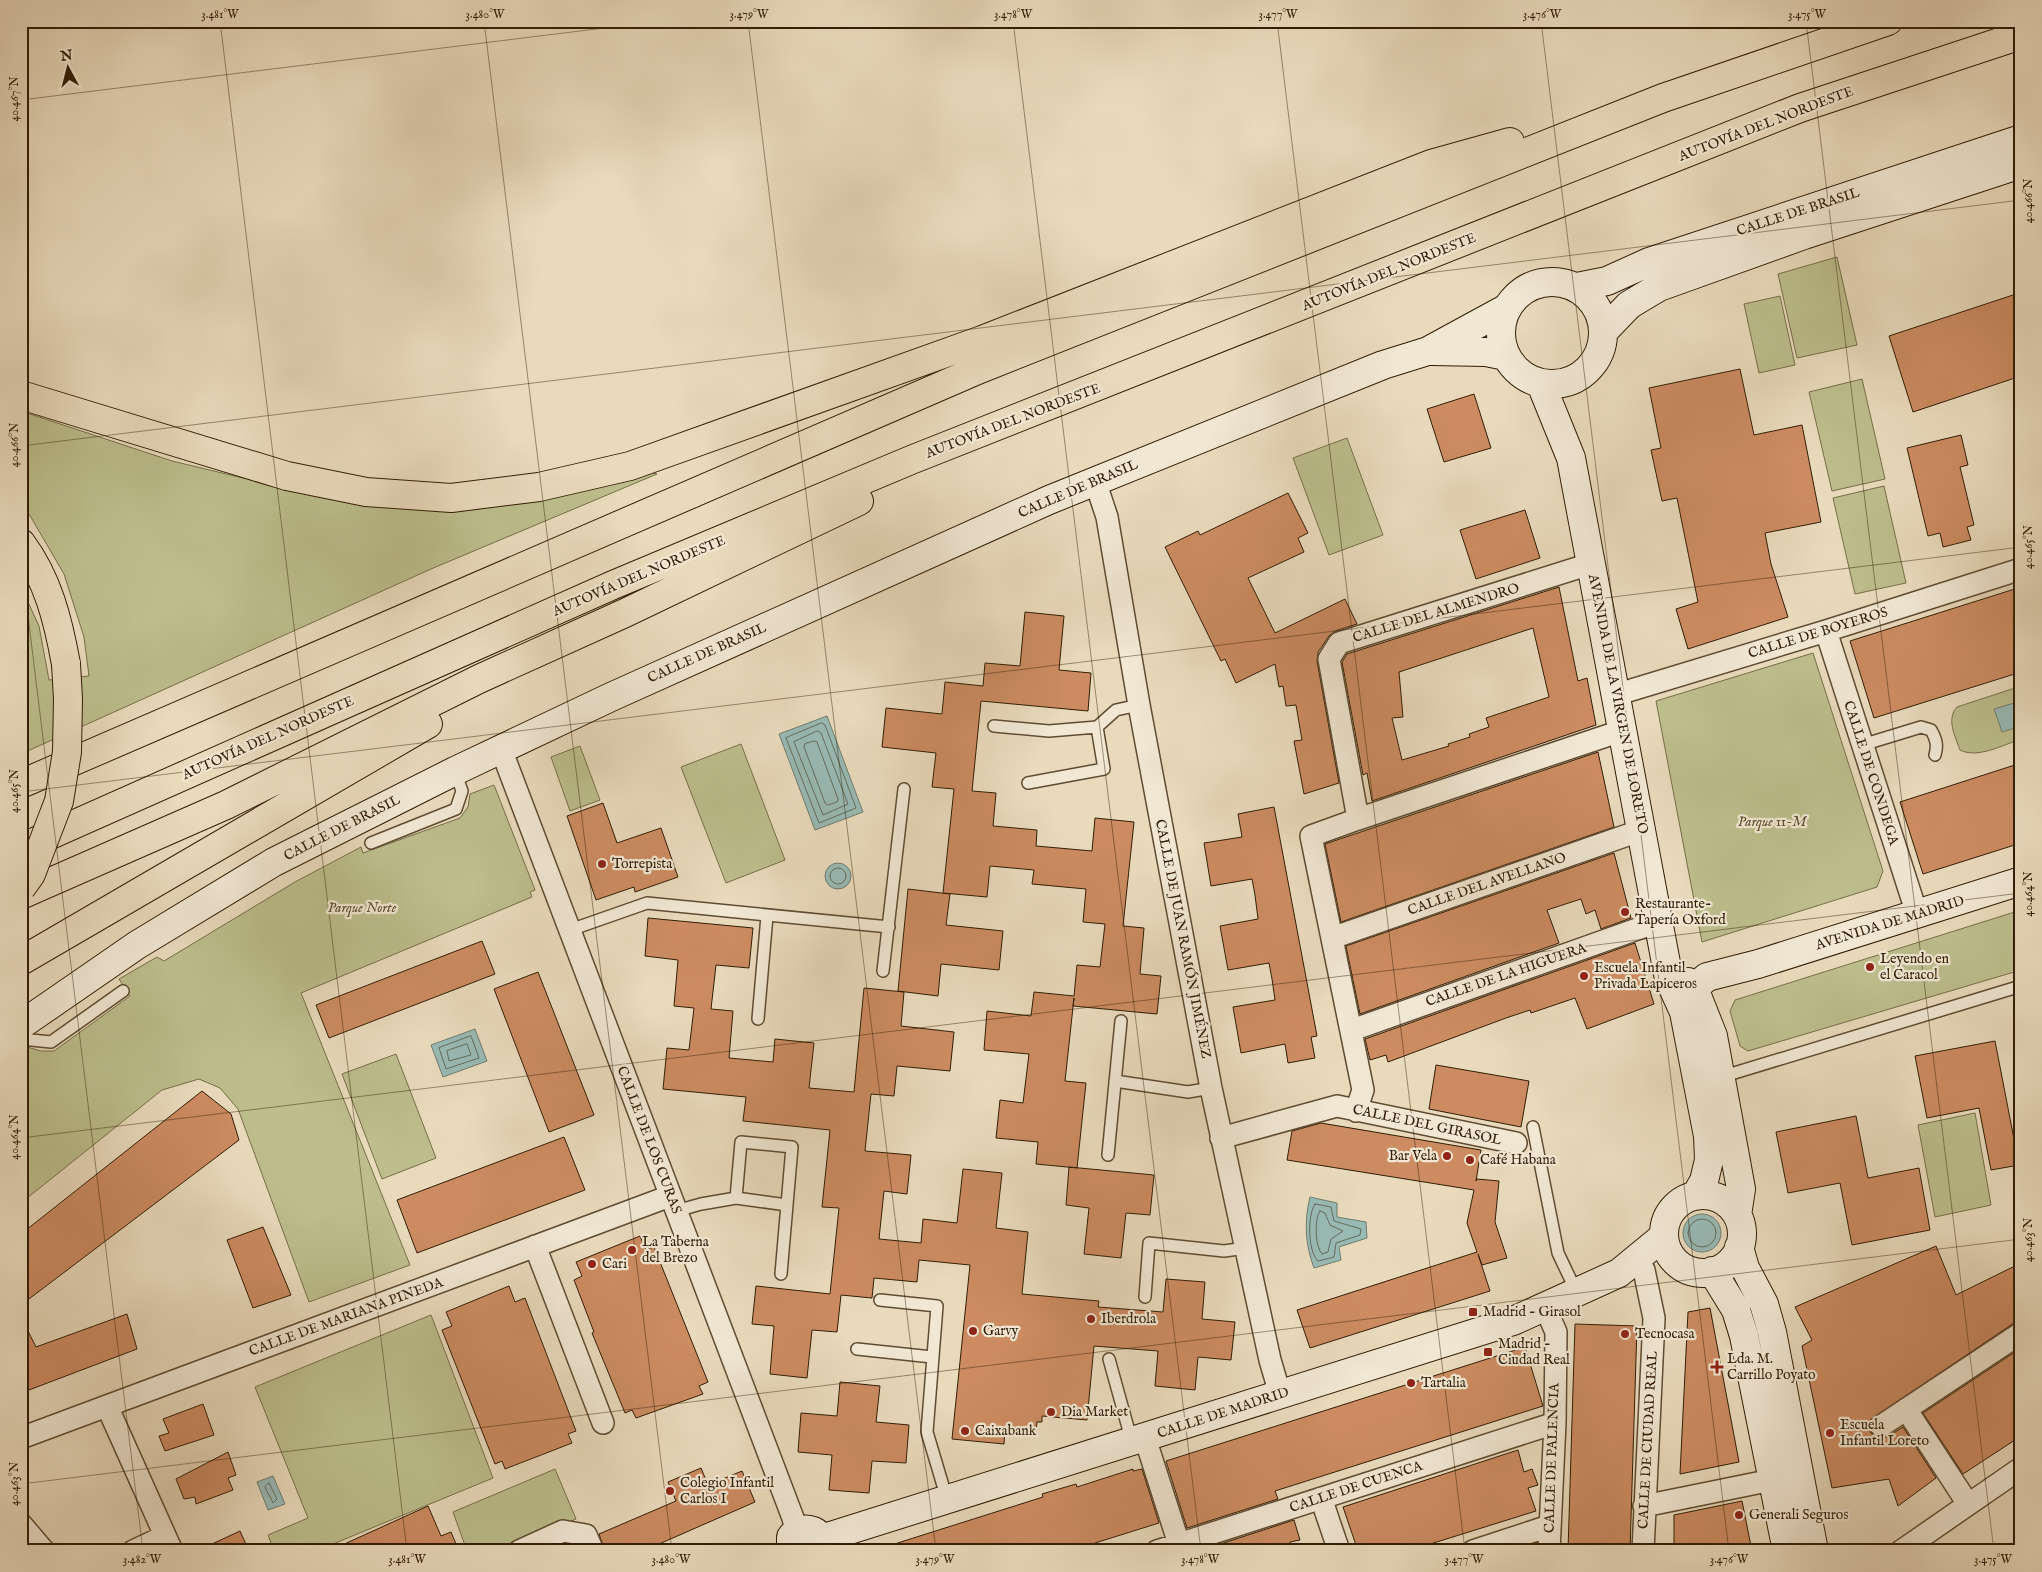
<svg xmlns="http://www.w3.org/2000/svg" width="2042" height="1572" font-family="'IM FELL English',serif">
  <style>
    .green { fill: #bcbe8c; stroke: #766e48 }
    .water { fill: #98bab5; stroke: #6f7b6e }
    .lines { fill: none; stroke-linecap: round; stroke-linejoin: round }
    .shore { stroke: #646c5c; stroke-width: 1 }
    .building { fill: #cc8b61; stroke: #311d04; fill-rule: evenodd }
    .lane-casing { stroke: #5f4c32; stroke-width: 14 }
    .street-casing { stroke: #5f4c32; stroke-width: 24 }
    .secondary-casing { stroke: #311d04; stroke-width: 30 }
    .primary-casing { stroke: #311d04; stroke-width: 30 }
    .highway-casing { stroke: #311d04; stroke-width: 30 }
    .lane { stroke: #f1e7d3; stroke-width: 11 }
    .street { stroke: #f1e7d3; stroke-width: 21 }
    .secondary { stroke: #f1e7d3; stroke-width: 28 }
    .primary { stroke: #e9dabc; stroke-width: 28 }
    .highway { stroke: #e9dabc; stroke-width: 28 }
    .primary-bridge-casing { stroke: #311d04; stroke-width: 30; stroke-linecap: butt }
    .primary-bridge { stroke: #e9dabc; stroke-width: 28 }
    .ticks { fill: none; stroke: #311d04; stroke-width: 1; stroke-opacity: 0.45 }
    .poi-dot { fill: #8f2418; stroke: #f1e7d3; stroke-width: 2 }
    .labels { text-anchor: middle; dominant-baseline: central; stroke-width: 4.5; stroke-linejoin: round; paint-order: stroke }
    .street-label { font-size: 14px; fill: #311d04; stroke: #f1e7d3 }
    .park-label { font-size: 14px; font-style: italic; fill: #5b4d2d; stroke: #f1e7d3 }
    .poi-label { font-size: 14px; fill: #311d04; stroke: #f1e7d3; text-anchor: start }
    .neatline { fill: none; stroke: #311d04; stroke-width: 2 }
    .ticks-label { font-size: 12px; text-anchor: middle; fill: #311d04 }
  </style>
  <rect width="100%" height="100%" fill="#e9dabc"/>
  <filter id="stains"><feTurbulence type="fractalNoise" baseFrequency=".004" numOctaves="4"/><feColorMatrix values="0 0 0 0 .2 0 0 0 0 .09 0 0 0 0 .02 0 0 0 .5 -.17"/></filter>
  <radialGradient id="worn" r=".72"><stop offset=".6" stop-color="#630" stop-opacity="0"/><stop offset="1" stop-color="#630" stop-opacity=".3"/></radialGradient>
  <!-- green -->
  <path class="green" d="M1837,257L1857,345L1797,358L1778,274Z
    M1780,296L1795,365L1759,373L1744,304Z
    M1862,379L1885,479L1832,491L1809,392Z
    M21,411L172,461L314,495L649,472L657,474L431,569L21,754V587L39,626L49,680L89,676L84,637L64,574L29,514L21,507Z
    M1347,438L1383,535L1329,555L1293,458Z
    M1884,486L1906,583L1855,594L1833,498Z
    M1813,653L1883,871L1877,887L1702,942L1656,701Z
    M2021,686V739C2003,745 1977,759 1960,750C1955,736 1946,719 1957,707Z
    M741,744L785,860L726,883L681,767Z
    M580,746L600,800L570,811L551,757Z
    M494,785L535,890L530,892L532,897L301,993L410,1265L309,1302L238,1109L220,1088L199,1079L162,1090L21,1203V1049L27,1047L41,1051H54L130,996L119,979L157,957L164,961L295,882L361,847L363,853L460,818L468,807L470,794Z
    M2021,910V970L1748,1051L1740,1046L1730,1011L1735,1000Z
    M396,1054L436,1158L382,1179L342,1074Z
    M1975,1113L1991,1205L1935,1217L1918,1125Z
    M431,1315L493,1478L316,1551H274L268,1535L308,1518L255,1387Z
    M555,1469L576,1519L501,1551H467L453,1512Z"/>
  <!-- water -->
  <path class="water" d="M2021,701V726L2002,732L1994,709Z
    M827,716L863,812L815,830L779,734Z
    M825 876a13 13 0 1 1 26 0a13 13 0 1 1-26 0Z
    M475,1029L487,1061L443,1077L431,1045Z
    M1310,1197L1337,1203V1217L1366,1222L1367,1238L1339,1247L1341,1260L1314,1268C1305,1244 1304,1222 1310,1197Z
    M1683 1233a19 19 0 1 1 38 0a19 19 0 1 1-38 0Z
    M273,1476L285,1504L268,1510L257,1482Z"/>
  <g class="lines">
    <!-- shore -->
    <path class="shore" d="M822,723L825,725L856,808L819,823L786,738Z
      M818,731L821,733L848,804L823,815L794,742Z
      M814,741L817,742L838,799L837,802L828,805L825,803L804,747L805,744Z
      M830 876a8 8 0 1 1 16 0a8 8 0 1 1-16 0Z
      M471,1036L479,1058L446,1069L439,1048Z
      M467,1044L471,1055L449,1061L447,1051Z
      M1315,1204L1331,1207L1334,1221L1361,1229L1360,1235L1336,1243L1334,1257L1318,1261C1308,1252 1307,1215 1315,1204Z
      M1320,1211L1325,1213L1330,1225L1343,1231L1331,1239L1328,1252L1322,1254C1315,1247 1314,1218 1320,1211Z
      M1688 1233a14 14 0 1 1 28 0a14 14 0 1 1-28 0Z
      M269,1483L277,1499L273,1503L265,1487Z"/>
  </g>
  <!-- building -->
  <path class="building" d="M2016,294L2021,309V376L1913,412L1889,336Z
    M1740,369L1754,435L1802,425L1821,522L1765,533L1771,564L1788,617L1688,649L1676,609L1698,602L1677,498L1662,501L1651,450L1661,448L1649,388Z
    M1474,394L1491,448L1444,462L1427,409Z
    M1961,435L1968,465L1960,467L1974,525L1967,527L1971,540L1943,547L1940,533L1928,536L1907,448Z
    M1288,493L1308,533L1298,538L1304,552L1248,578L1275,633L1345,599L1357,624L1335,631L1329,636L1318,652L1317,661L1339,783L1304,794L1294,741L1302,740L1296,705L1286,706L1283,686L1279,687L1275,664L1236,683L1225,659L1221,661L1165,547L1198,531L1200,535Z
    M1525,510L1540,558L1476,579L1460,530Z
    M1559,587L1578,681L1587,678L1596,725L1372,801L1367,773L1363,775L1342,662L1347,654ZM1533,628L1549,697L1486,718L1489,727L1469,734L1470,737L1448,744L1449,746L1402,760L1392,718L1403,717L1399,672Z
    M2021,587V618L2016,620L2021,634V672L1874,718L1850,641Z
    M1025,612L1064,616L1059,670L1091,673L1088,711L981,701L972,791L996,793L993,826L1037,830L1036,846L1092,851L1095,818L1134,822L1123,926L1144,928L1140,974L1161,976L1157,1014L1073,1006L1074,998L1065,1081L1086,1083L1077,1168L1036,1164L1038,1142L996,1138L1000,1100L1023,1103L1029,1054L984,1050L987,1011L1031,1016L1034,992L1074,996L1077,965L1100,967L1105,924L1083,922L1086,889L1032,884L1034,870L990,866L987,897L943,893L954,789L932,787L936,753L882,747L886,708L942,714L945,682L983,686L985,663L1020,666Z
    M1598,752L1614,827L1341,922L1325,844Z
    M2021,763V843L1923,874L1900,802Z
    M603,803L617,843L661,828L678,877L635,892L634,887L596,900L567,816Z
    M1274,807L1317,1036L1311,1037L1315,1058L1288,1063L1285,1044L1241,1053L1233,1007L1275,1000L1272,979L1269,963L1228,970L1220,926L1258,919L1255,895L1252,879L1211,886L1204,843L1242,837L1238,814Z
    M1614,853L1631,918L1601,929L1595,910L1586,914L1581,899L1547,910L1559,943L1360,1014L1346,946Z
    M908,889L950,894L946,925L1003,931L999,970L941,964L938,996L898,991Z
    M648,918L753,928L749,968L716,965L711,1009L733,1011L729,1058L773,1062L775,1039L814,1043L809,1088L854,1092L864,988L904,992L901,1026L954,1032L950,1071L897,1066L894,1096L871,1094L865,1151L911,1155L907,1194L884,1191L879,1239L921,1243L923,1219L957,1223L963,1169L1002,1173L996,1228L1028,1232L1022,1294L1099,1301L1098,1307L1163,1312L1166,1279L1205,1282L1202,1319L1235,1322L1231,1360L1198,1357L1195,1390L1155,1386L1158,1351L1094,1346L1087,1420L1042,1416V1422H1037L1036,1431L1005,1428L1004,1444L952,1439L970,1265L919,1260L917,1282L874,1278L872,1298L841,1295L837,1332L812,1330L807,1378L770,1374L774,1326L752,1324L756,1286L830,1294L839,1208L822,1207L830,1130L743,1121L746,1097L663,1089L667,1048L689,1050L694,1008L674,1006L678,960L645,956Z
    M482,941L495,974L329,1038L316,1005Z
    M1635,943L1654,1004L1587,1029L1575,998L1531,1013L1530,1010L1506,1018L1388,1062L1386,1055L1370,1060L1365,1039Z
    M538,972L594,1115L549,1132L494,989Z
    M1995,1041L2019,1165L1991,1170L1979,1108L1927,1118L1915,1056Z
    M1436,1065L1529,1081L1521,1127L1429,1109Z
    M202,1091L231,1114L239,1140L21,1305V1234Z
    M1856,1116L1868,1178L1919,1168L1930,1230L1852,1245L1840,1183L1788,1193L1776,1132Z
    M1321,1123L1481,1150L1476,1181L1477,1179L1499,1181L1495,1222L1507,1258L1482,1265L1478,1254L1490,1291L1310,1348L1297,1310L1477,1252L1467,1223L1474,1190L1287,1160L1292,1131Z
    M564,1137L585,1190L417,1253L397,1200Z
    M1069,1167L1154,1175L1150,1215L1126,1213L1121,1258L1084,1254L1089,1208L1066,1205Z
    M263,1227L291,1295L253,1308L227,1240Z
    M640,1236L646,1250L654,1247L708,1382L699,1386L703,1394L636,1418L632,1410L625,1413L592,1333L594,1332L574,1280L582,1276L576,1262Z
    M1936,1246L1956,1295L2021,1263V1321L2014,1323L1870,1420V1432L1876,1437H1887L1903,1427L1936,1478L1898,1506L1889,1479L1832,1488L1802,1346L1812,1340L1795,1307Z
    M509,1286L515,1302L525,1298L576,1431L568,1434L572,1443L505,1469L502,1461L495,1464L442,1330L452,1326L446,1312Z
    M1710,1308L1739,1462L1680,1474L1688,1312Z
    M127,1314L137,1349L21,1393V1317L36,1347Z
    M1575,1324L1637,1326L1630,1551H1568Z
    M1525,1347L1543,1406L1275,1491L1278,1499L1187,1528L1166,1461Z
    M2021,1348V1436L1963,1474L1923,1413Z
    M840,1382L880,1386L876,1422L909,1425L906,1463L872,1461L869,1493L829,1490L832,1455L798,1452L801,1413L837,1416Z
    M203,1404L214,1435L165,1451L159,1436L169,1433L163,1419Z
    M1518,1450L1524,1472L1532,1469L1538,1485L1528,1488L1536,1511L1408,1551H1358L1343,1507Z
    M228,1452L236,1475L228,1478L233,1490L196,1504L195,1497L184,1499L176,1479Z
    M701,1468L708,1485L742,1471L755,1502L643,1551H605L599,1534L676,1501L668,1482Z
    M1133,1469V1471L1142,1469L1159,1523L1095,1543V1546L1079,1551H885V1547L1043,1497L1042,1494L1076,1484L1077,1487Z
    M1742,1501L1752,1551H1674V1515Z
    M428,1506L441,1536L451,1532L459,1551H329Z
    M1294,1520L1300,1540L1290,1542L1293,1551H1199Z
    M240,1531L249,1551H197Z"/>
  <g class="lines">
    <defs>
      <path id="lane" d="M994,726L1049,731L1097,727L1116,710L1139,705
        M1862,745L1921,727L1931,730C1936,739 1938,745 1935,755
        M1028,783L1104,769L1097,727
        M371,843L456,809L462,791L455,771
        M570,930L647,903L889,927
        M883,971L904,789
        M758,1019L767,916
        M21,1039L51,1042L123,991
        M1721,1077L2021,986
        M1115,1081L1188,1092L1211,1088
        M1533,1127L1558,1253L1577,1293
        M1108,1155L1121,1021
        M736,1198L741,1142L792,1147L781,1274
        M676,1211L701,1204L736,1198L787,1205
        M1145,1297L1149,1243L1224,1251L1246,1248
        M880,1300L937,1306L927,1432L947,1499
        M857,1349L932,1357
        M1109,1359L1132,1442"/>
      <path id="street" d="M1095,481L1107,517L1139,705L1211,1088L1270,1360L1280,1394
        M1590,564L1339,643L1329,659L1358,819L1621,731
        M1826,631L1917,914
        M1615,695L1826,631L2021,569
        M501,749L793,1518L796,1532
        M1332,938L1642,830
        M1352,1030L1660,921
        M1356,1111L1363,1090L1311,836L1358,819
        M1221,1138L1337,1106L1516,1143
        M535,1246L603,1423
        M1545,1307L1556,1332L1555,1423L1549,1551
        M107,1406L172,1551
        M1906,1409L1968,1504
        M1881,1426L2021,1333
        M21,1438L670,1196
        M1145,1438L1179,1544
        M1321,1498L1339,1551
        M1644,1506L1772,1480
        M21,1524L44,1551
        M133,1551L165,1536
        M519,1551L563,1531L586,1535L593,1551
        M1157,1551L1555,1423
        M1473,1551L1549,1526
        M1643,1551L1654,1318L1644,1270
        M1901,1551L2021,1468"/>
      <path id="secondary" d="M1501 333a51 51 0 1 1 102 0a51 51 0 1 1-102 0Z
        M1577,287L1607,281L1649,262L2021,139
        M1604,331L1629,305L1659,287L1804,235L2021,164
        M1432,351L1486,352L1506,356
        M1541,384L1571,458L1669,979L1684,1012L1708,1136L1709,1160L1704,1181L1696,1195
        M1688,982L1694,988L1713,1036L1741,1189L1737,1215
        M1684,1012L1694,988L1707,977L1758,964L2021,881
        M21,1025L137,945L274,862L455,771L611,697L1049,500L1383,365L1428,351L1507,308
        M1664 1234a39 39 0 1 1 78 0a39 39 0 1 1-78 0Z
        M1739,1247L1745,1268L1764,1304L1772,1332L1814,1551
        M1712,1271L1736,1310L1744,1336L1787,1551
        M821,1539L1513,1321L1619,1273L1664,1236
        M791,1551V1537C803,1522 828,1531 820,1551"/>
      <path id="primary" d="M21,543C48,579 58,620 66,664"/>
      <path id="highway" d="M21,395L287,476L366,492L451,498L539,487L630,466L982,340L1431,164L1510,142
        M21,784L980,369L1663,98L1888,21
        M21,848L613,585L911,460L1800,108L2021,35
        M21,895L226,805L479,679L625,613L859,501
        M21,961L428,724"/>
    </defs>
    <!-- lane casing -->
    <use href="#lane" class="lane-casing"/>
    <!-- street casing -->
    <use href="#street" class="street-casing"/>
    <!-- secondary casing -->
    <use href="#secondary" class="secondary-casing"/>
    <!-- primary casing -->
    <use href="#primary" class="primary-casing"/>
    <!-- highway casing -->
    <use href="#highway" class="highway-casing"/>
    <!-- lane -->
    <use href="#lane" class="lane"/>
    <!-- street -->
    <use href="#street" class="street"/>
    <!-- secondary -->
    <use href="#secondary" class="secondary"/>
    <!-- primary -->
    <use href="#primary" class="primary"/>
    <!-- highway -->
    <use href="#highway" class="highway"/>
    <defs>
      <path id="primary-bridge" d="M21,888L31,874L59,801L67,752L68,699L66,664"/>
    </defs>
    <!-- primary-bridge casing -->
    <use href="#primary-bridge" class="primary-bridge-casing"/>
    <!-- primary-bridge -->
    <use href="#primary-bridge" class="primary-bridge"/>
  </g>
  <!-- ticks -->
  <path class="ticks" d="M220,21L407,1551M484,21L672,1551M748,21L936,1551M1013,21L1201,1551M1277,21L1465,1551M1541,21L1729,1551M1806,21L1994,1551M21,100L661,21M21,446L2021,200M21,559L143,1551M21,792L2021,547M21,1138L2021,893M21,1484L2021,1239"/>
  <!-- markers -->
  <g class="poi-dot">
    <circle cx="602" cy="864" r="5"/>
    <circle cx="1625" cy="912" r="5"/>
    <circle cx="1870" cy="967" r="5"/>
    <circle cx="1584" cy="976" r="5"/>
    <circle cx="1447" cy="1156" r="5"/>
    <circle cx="1470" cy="1160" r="5"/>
    <circle cx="632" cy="1250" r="5"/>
    <circle cx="592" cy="1264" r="5"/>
    <rect x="1468" y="1307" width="10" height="10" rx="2.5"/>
    <circle cx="1091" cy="1319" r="5"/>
    <circle cx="973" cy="1331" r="5"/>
    <circle cx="1625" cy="1334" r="5"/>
    <rect x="1483" y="1347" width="10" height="10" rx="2.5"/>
    <path d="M1714.5 1359.5h5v5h5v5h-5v5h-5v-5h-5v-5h5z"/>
    <circle cx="1411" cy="1383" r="5"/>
    <circle cx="1051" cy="1412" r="5"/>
    <circle cx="965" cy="1431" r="5"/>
    <circle cx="1830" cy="1433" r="5"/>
    <circle cx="670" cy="1491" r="5"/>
    <circle cx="1739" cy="1515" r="5"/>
  </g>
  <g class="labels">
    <!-- street labels -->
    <g class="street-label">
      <text transform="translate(1766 124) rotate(-21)">AUTOVÍA DEL NORDESTE</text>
      <text transform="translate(1798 212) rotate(-18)">CALLE DE BRASIL</text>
      <text transform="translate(1389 272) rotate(-22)">AUTOVÍA DEL NORDESTE</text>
      <text transform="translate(1013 421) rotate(-21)">AUTOVÍA DEL NORDESTE</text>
      <text transform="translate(1078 489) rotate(-23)">CALLE DE BRASIL</text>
      <text transform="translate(639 576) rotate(-23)">AUTOVÍA DEL NORDESTE</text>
      <text transform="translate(1436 613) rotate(-17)">CALLE DEL ALMENDRO</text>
      <text transform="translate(1818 633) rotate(-17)">CALLE DE BOYEROS</text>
      <text transform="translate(707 653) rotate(-24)">CALLE DE BRASIL</text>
      <text transform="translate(1618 704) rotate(79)">AVENIDA DE LA VIRGEN DE LORETO</text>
      <text transform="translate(268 738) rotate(-24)">AUTOVÍA DEL NORDESTE</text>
      <text transform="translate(1871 773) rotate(72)">CALLE DE CONDEGA</text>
      <text transform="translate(342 828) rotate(-27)">CALLE DE BRASIL</text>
      <text transform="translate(1487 884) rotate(-19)">CALLE DEL AVELLANO</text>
      <text transform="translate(1890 923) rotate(-17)">AVENIDA DE MADRID</text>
      <text transform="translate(1183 939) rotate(79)">CALLE DE JUAN RAMÓN JIMÉNEZ</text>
      <text transform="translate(1506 975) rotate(-19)">CALLE DE LA HIGUERA</text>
      <text transform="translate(1427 1125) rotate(12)">CALLE DEL GIRASOL</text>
      <text transform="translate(649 1140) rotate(69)">CALLE DE LOS CURAS</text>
      <text transform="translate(346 1317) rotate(-20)">CALLE DE MARIANA PINEDA</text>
      <text transform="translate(1223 1413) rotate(-18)">CALLE DE MADRID</text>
      <text transform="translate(1648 1440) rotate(-87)">CALLE DE CIUDAD REAL</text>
      <text transform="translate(1552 1458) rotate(-88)">CALLE DE PALENCIA</text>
      <text transform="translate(1356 1487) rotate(-18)">CALLE DE CUENCA</text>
    </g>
    <!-- park labels -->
    <g class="park-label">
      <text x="1772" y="822">Parque 11-M</text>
      <text x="362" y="908">Parque Norte</text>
    </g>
    <!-- poi labels -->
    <g class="poi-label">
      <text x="612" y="864">Torrepista</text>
      <text x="1635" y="904">Restaurante-<tspan x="1635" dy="16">Tapería Oxford</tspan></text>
      <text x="1880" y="959">Leyendo en<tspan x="1880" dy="16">el Caracol</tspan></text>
      <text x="1594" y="968">Escuela Infantil<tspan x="1594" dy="16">Privada Lapiceros</tspan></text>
      <text x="1437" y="1156" text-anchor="end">Bar Vela</text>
      <text x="1480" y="1160">Café Habana</text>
      <text x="642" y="1242">La Taberna<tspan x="642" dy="16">del Brezo</tspan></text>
      <text x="602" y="1264">Cari</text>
      <text x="1483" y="1312">Madrid - Girasol</text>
      <text x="1101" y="1319">Iberdrola</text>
      <text x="983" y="1331">Garvy</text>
      <text x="1635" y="1334">Tecnocasa</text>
      <text x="1498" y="1344">Madrid -<tspan x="1498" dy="16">Ciudad Real</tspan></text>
      <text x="1727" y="1359">Lda. M.<tspan x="1727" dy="16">Carrillo Poyato</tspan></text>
      <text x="1421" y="1383">Tartalia</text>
      <text x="1061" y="1412">Dia Market</text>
      <text x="1840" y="1425">Escuela<tspan x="1840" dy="16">Infantil Loreto</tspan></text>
      <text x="975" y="1431">Caixabank</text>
      <text x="680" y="1483">Colegio Infantil<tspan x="680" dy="16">Carlos I</tspan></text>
      <text x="1749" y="1515">Generali Seguros</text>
    </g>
  </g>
  <!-- margin -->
  <rect width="2042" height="1572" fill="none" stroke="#e9dabc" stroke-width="55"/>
  <!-- north arrow -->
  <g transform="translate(68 68) rotate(353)" stroke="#f1e7d3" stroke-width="4" paint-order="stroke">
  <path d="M0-4L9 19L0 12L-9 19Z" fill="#311d04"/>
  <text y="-8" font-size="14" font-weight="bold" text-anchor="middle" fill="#311d04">N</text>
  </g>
  <rect x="28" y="28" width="1986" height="1516" class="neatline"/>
  <g class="ticks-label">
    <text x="220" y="18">3.481°W</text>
    <text x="485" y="18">3.480°W</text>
    <text x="749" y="18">3.479°W</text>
    <text x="1013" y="18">3.478°W</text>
    <text x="1278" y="18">3.477°W</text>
    <text x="1542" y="18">3.476°W</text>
    <text x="1807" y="18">3.475°W</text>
    <text transform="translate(14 99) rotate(-90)" y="4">40.467°N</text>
    <text transform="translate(2028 201) rotate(-90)" y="4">40.466°N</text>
    <text transform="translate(14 445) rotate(-90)" y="4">40.466°N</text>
    <text transform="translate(2028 547) rotate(-90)" y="4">40.465°N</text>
    <text transform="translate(14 791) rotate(-90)" y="4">40.465°N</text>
    <text transform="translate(2028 894) rotate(-90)" y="4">40.464°N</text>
    <text transform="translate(14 1137) rotate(-90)" y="4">40.464°N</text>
    <text transform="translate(2028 1240) rotate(-90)" y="4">40.463°N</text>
    <text transform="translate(14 1484) rotate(-90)" y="4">40.463°N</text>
    <text x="142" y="1563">3.482°W</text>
    <text x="407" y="1563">3.481°W</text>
    <text x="671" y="1563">3.480°W</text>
    <text x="935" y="1563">3.479°W</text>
    <text x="1200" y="1563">3.478°W</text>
    <text x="1464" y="1563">3.477°W</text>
    <text x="1729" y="1563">3.476°W</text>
    <text x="1993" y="1563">3.475°W</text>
  </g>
  <rect width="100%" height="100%" filter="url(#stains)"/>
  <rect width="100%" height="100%" fill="url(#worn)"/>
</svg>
